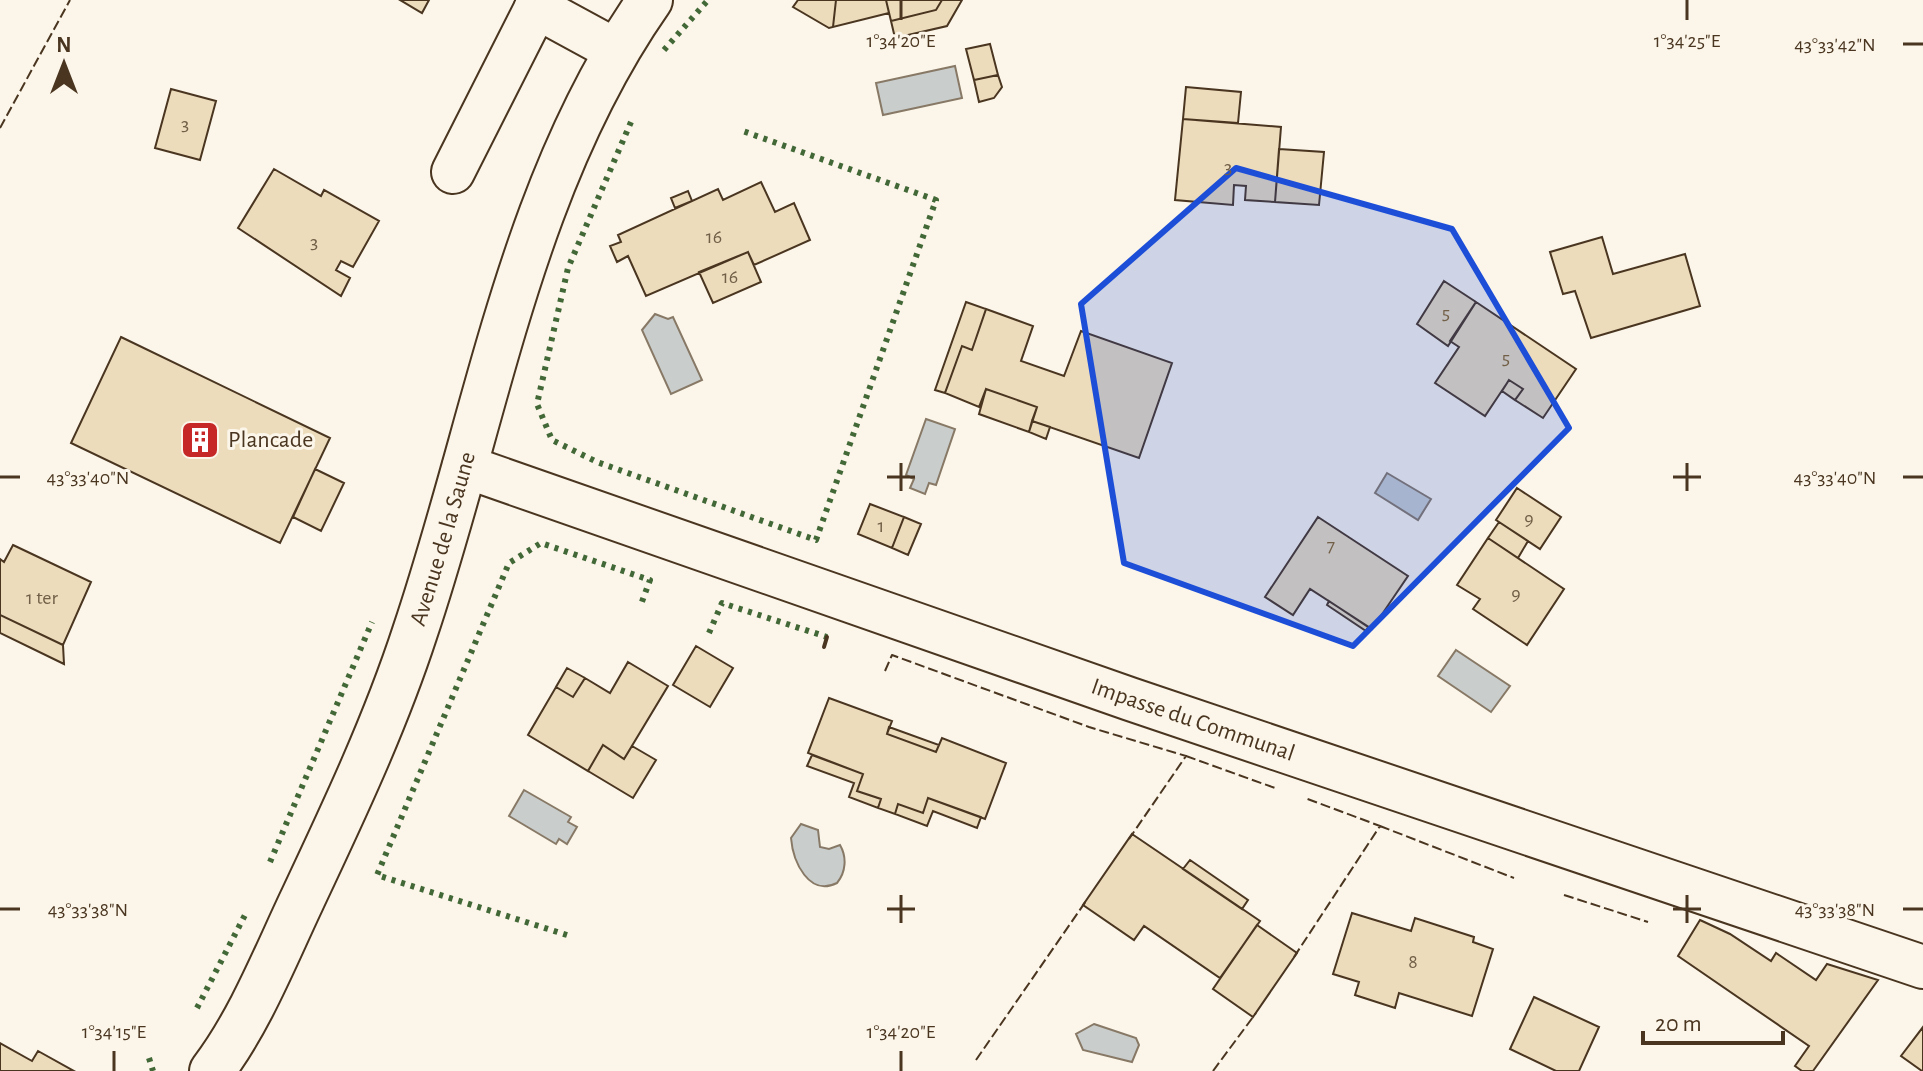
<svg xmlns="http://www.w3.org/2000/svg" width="1923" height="1071" font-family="'Alegreya Sans',sans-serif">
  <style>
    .water { fill: #c9cecd; stroke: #887966; stroke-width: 2 }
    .building { fill: #ecdcbc; stroke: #4a3520; stroke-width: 2 }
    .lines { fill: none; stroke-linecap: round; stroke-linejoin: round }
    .street-casing { stroke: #4a3520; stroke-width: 46 }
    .secondary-casing { stroke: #4a3520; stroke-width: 48 }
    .street { stroke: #fbf6e9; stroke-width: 42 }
    .secondary { stroke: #fbf6e9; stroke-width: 44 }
    .hedge { stroke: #436837; stroke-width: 6; stroke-dasharray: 4 6; stroke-linecap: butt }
    .fence { stroke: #4a3520; stroke-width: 2; stroke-dasharray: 10 4; stroke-linecap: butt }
    .wall { stroke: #4a3520; stroke-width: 4 }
    .marked { fill: #1d4ed8; fill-opacity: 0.2; stroke: #1d4ed8; stroke-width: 6; stroke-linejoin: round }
    .ticks { fill: none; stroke: #4a3520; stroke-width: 3 }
    .labels { text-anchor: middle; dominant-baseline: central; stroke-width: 6; stroke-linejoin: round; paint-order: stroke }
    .number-label { font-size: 20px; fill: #725f47 }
    .poi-label { font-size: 24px; fill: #4a3520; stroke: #fbf6e9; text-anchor: start }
    .street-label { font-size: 24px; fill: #4a3520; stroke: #fbf6e9 }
    .ticks-label { font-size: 20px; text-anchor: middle; fill: #4a3520; stroke: #fbf6e9; stroke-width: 6; stroke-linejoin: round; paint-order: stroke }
  </style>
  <rect width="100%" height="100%" fill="#fbf6e9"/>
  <!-- water -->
  <path class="water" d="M955,66L962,98L883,115L876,83Z
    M655,314L668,319L673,317L702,380L671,394L642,330Z
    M926,419L955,429L936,485L929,483L925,494L910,488L914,479L906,475Z
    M1387,473L1431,499L1418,520L1375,493Z
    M1456,650L1510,686L1491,712L1438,676Z
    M524,790L571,817L568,822L577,827L567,844L559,839L556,844L509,816Z
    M801,824L818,830L820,847L829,849L840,845C847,857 846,872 837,883C809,897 793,862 791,838Z
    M1094,1024L1136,1038L1139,1045L1132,1062L1083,1050L1076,1034Z"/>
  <!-- building -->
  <path class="building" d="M400,0H429L422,13Z
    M798,0H836L833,27L829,28L793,7Z
    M836,0H886L889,13L833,27Z
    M886,0H942L936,10L891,21Z
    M942,0H962L947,26L895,38L891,21L936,10Z
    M990,44L998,75L974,80L966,49Z
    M998,75L1002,87L994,98L979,102L974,80Z
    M1186,87L1241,92L1238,123L1183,119Z
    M171,89L216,101L200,160L155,148Z
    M1183,119L1281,127L1275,202L1245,200L1246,186L1234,185L1233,205L1175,200Z
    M1279,149L1324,152L1319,205L1275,202Z
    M274,169L321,196L324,190L379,221L353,267L341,261L336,270L350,278L341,296L238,228Z
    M761,182L775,212L794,203L810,240L754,265L748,252L646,296L628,256L617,262L610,246L621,242L618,235L718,189L723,200Z
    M688,191L692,201L675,208L671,198Z
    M1602,237L1613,274L1685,254L1700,306L1591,338L1575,291L1563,294L1550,252Z
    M748,252L761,282L713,303L699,272Z
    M1444,281L1476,302L1448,346L1417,324Z
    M966,302L986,309L972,350L962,346L945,393L935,390Z
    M1476,302L1576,369L1543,418L1515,400L1523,389L1509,380L1485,416L1435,383L1459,347L1450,341Z
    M986,309L1033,326L1021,361L1064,376L1081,331L1172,363L1139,458L1032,421L1037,407L986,389L979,407L945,393L962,346L972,350Z
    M121,337L330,438L280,543L71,443Z
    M1509,380L1523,389L1515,400L1502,391Z
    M986,389L1037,407L1029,432L979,414Z
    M1032,421L1050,427L1046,439L1029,432Z
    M315,469L344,483L321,531L293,517Z
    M1517,488L1561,517L1540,549L1496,520Z
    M870,504L904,517L892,548L858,534Z
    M904,517L921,524L908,555L892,548Z
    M1318,517L1408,576L1372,629L1310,589L1293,615L1265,597Z
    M1499,522L1528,541L1518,558L1488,538Z
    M1488,538L1564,589L1527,645L1473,609L1480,599L1457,585Z
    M13,545L91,582L63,645L0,615V559L4,562Z
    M1329,601L1368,627L1366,631L1327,605Z
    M0,615L63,645L64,664L0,633Z
    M696,646L733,668L710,707L673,685Z
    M628,662L668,686L624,759L603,745L588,771L528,735L556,687L573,697L585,678L610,693Z
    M567,668L585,678L573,697L556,687Z
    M829,698L892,721L887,734L936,752L942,738L1006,763L985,819L928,798L923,813L898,804L895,814L878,808L881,799L857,791L863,774L808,753Z
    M889,727L939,745L936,752L887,734Z
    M603,745L624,759L632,746L656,760L633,798L588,771Z
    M812,755L863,774L857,791L881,799L878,808L849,797L854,783L807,766Z
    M928,798L981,817L977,828L933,811L927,826L895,814L898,804L923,813Z
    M1132,834L1260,921L1220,978L1144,926L1134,940L1083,905Z
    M1190,860L1248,900L1242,909L1183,869Z
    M1352,913L1411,931L1415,918L1474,937L1473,942L1493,949L1472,1016L1399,993L1395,1008L1355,995L1359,982L1333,974Z
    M1700,920L1730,934L1771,961L1776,953L1816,980L1827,964L1878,980L1813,1071H1802L1795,1066L1809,1046L1678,956Z
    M1257,925L1297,953L1253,1017L1213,989Z
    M1534,997L1599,1027L1579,1071H1556L1510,1049Z
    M1923,1027V1071H1922L1901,1056Z
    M0,1043L32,1061L38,1051L74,1071H0Z"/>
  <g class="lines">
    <defs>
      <g id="street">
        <path d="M536,7L615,50"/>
        <path d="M453,172L540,0"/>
        <path id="s1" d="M464,466L1130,699L1923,967"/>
      </g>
      <g id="secondary">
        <path id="s2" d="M212,1071C250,1021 275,957 302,900C343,813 385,724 415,632C487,419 519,187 650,0"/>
      </g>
    </defs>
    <!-- street casing -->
    <use href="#street" class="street-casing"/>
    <!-- secondary casing -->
    <use href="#secondary" class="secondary-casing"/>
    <!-- street -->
    <use href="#street" class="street"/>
    <!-- secondary -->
    <use href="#secondary" class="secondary"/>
    <!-- hedge -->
    <path class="hedge" d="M664,50L708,0
      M631,122L568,268L537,404L552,440L597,462L816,540L936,200L740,130
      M709,633L722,603L827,637
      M270,862L372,622
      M567,935L377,875L509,563L541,543L650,580L640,607
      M197,1008L246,913
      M149,1058L153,1071"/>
    <!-- fence -->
    <path class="fence" d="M0,128L70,0
      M885,671L892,655L1089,727L1186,756L1129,839
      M1186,756L1275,788
      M1380,826L1514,878
      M1564,895L1648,922
      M1294,957L1380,826L1305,798
      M976,1060L1086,901
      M1213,1071L1256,1013"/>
    <!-- wall -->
    <path class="wall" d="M824,647L827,637"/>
  </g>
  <!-- marked area -->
  <path class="marked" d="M1236,168L1452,229L1569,428L1353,646L1124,563L1081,304Z"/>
  <!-- ticks -->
  <path class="ticks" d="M901,0V20M1687,0V20M1903,44H1923M901,463V491M1687,463V491M0,477H20M887,477H915M1673,477H1701M1903,477H1923M901,895V923M1687,895V923M0,909H20M887,909H915M1673,909H1701M1903,909H1923M114,1051V1071M901,1051V1071"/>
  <!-- icons -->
  <defs>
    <symbol id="building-square" viewBox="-11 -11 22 22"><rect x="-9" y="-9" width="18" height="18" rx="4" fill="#c62828" stroke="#fbf6e9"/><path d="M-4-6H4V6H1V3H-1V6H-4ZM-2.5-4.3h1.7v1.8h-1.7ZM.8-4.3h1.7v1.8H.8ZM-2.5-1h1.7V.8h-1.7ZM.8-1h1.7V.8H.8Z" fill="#fff"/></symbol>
  </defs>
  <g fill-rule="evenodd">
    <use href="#building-square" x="178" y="418" width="44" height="44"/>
  </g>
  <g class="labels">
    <!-- number labels -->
    <g class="number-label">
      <text x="185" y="124">3</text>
      <text x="1228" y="167">3</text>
      <text x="714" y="237">16</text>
      <text x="314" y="242">3</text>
      <text x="730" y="277">16</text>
      <text x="1446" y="313">5</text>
      <text x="1506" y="358">5</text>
      <text x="1529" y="519">9</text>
      <text x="881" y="526">1</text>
      <text x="1331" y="546">7</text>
      <text x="1516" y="594">9</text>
      <text x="42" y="598">1 ter</text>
      <text x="1413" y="962">8</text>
    </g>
    <!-- poi labels -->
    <g class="poi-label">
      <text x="228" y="440">Plancade</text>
    </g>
    <!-- street labels -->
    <g class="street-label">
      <text stroke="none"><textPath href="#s2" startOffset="582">Avenue de la Saune</textPath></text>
      <text stroke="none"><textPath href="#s1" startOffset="772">Impasse du Communal</textPath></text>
    </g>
  </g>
  <g class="ticks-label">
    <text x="901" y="47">1°34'20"E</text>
    <text x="1687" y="47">1°34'25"E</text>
    <text x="1835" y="51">43°33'42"N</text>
    <text x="88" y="484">43°33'40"N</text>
    <text x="1835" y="484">43°33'40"N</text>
    <text x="88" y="916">43°33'38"N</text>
    <text x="1835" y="916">43°33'38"N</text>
    <text x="114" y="1038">1°34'15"E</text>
    <text x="901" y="1038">1°34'20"E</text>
  </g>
  <!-- north arrow -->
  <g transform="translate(64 64)" stroke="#fbf6e9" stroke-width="6" paint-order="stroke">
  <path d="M0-6L14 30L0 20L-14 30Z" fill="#4a3520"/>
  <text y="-12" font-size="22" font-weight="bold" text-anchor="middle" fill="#4a3520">N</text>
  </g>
  <!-- scale -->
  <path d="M1643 1031v12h140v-12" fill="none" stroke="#4a3520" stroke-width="4"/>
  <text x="1655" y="1031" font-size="24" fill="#4a3520" stroke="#fbf6e9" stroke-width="6" paint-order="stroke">20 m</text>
</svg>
